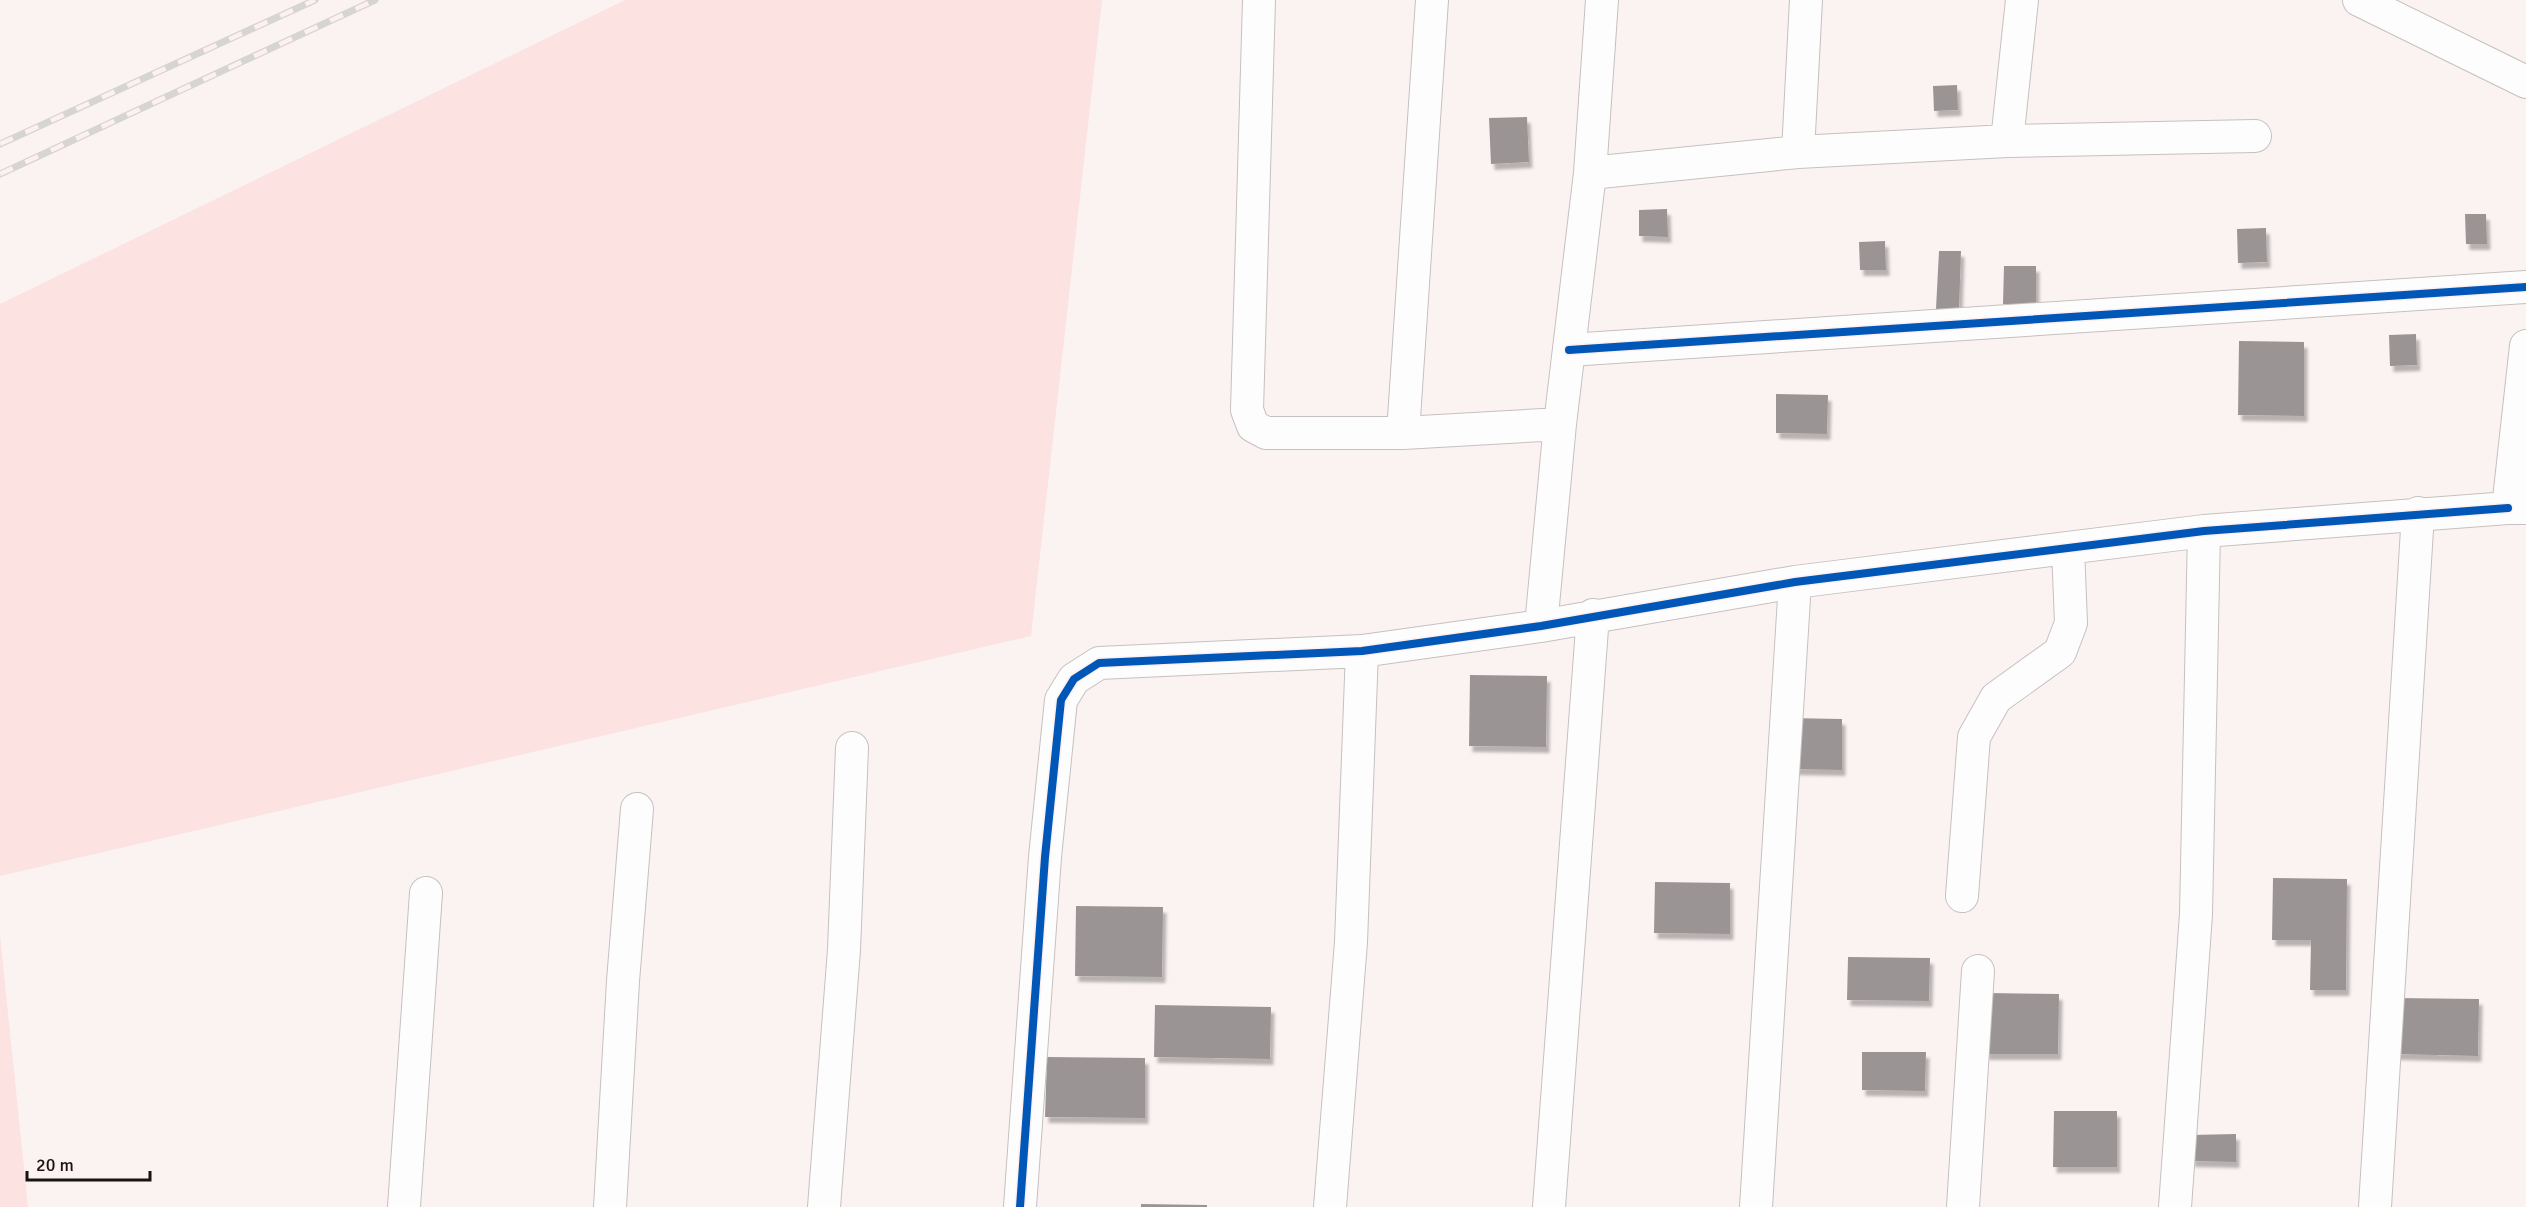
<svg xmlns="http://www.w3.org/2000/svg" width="2526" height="1207" font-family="Signika,sans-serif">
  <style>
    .green { fill: #fce2e1 }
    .building { fill: #9a9594; filter: url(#shadow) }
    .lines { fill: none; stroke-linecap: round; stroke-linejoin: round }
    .street-casing { stroke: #c6c0c0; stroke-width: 34 }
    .street { stroke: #fefdfd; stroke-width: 32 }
    .rail-casing { stroke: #d7d4d4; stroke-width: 7 }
    .rail { stroke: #fdf0ef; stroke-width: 4.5; stroke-dasharray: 14; stroke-linecap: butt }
    .cycleway-casing { stroke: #fdf0ef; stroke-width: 11 }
    .cycleway { stroke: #0057b8; stroke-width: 8 }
  </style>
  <defs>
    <filter id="shadow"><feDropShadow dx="3.5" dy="6" stdDeviation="1.5" flood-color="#0004"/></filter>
  </defs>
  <rect width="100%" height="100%" fill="#faf3f2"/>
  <!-- green -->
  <path class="green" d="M625,0H1102L1031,636L0,876V304Z
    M0,935L28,1207H0Z"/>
  <!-- building -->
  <path class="building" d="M1957,85L1958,110L1934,111L1933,86Z
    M1527,117L1529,162L1491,164L1489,118Z
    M1667,209L1668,237L1639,236V210Z
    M2465,214H2486L2487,244H2466Z
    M2266,228L2267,262L2238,263L2237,229Z
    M1885,241L1886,270H1860L1859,242Z
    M1939,251H1961L1959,309H1936Z
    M2004,266H2036V305L2003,304Z
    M2416,334L2417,365L2390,366L2389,335Z
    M2239,341L2304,342V416L2238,415Z
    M1776,394L1828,395L1827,434L1776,433Z
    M1470,675L1547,676L1546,747L1469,746Z
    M1787,718L1842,719V770L1786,769Z
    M2273,878L2347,879L2346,990H2310L2311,940H2272Z
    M1655,882L1730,883V934L1654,933Z
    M1076,906L1163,907L1162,977L1075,976Z
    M1848,957L1930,958L1929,1001L1847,1000Z
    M1985,993L2059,994L2058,1054H1985Z
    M2395,998L2479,999L2478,1056L2394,1054Z
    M1155,1005L1271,1007L1270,1059L1154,1057Z
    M1862,1052H1926L1925,1091L1862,1090Z
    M1047,1057L1145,1058V1118L1045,1117Z
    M2054,1111H2117V1167H2053Z
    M2236,1134V1162L2191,1161V1135Z
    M1141,1204L1207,1205V1207H1141Z"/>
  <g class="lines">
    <defs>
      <path id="street" d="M1259,0L1247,410L1253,426L1266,433H1403L1560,424
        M2359,0L2526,82
        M2007,141L2022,0
        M1798,152L1806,0
        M1590,173L1798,152L2007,141L2255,136
        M2526,346L2508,508H2526
        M1569,350L2526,287
        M1403,433L1432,0
        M1541,626L1560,424L1590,173L1602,0
        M1962,896L1974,737L1996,698L2060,652L2071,623L2068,548
        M404,1207L426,893
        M610,1207L623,981L637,809
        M824,1207L844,950L852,748
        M1020,1207L1045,857L1061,700L1074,679L1099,663L1362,651L1541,626L1795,582L2204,531L2508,508
        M1330,1207L1351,942L1362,651
        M1549,1207L1593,615
        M1756,1207L1795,582
        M1963,1207L1978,971
        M2175,1207L2196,914L2204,531
        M2375,1207L2418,513"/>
    </defs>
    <!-- street casing -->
    <use href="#street" class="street-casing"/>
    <!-- street -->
    <use href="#street" class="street"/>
    <defs>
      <path id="rail" d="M0,144L315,0
        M0,174L375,0"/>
    </defs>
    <!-- rail casing -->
    <use href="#rail" class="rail-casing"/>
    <!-- rail -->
    <use href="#rail" class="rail"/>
    <defs>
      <path id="cycleway" d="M1569,350L2526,287
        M1020,1207L1045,857L1061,700L1074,679L1099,663L1362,651L1541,626L1795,582L2204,531L2508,508"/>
    </defs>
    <!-- cycleway casing -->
    <use href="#cycleway" class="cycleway-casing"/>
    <!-- cycleway -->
    <use href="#cycleway" class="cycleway"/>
  </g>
  <!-- scale -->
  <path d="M27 1171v9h123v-9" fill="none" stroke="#171313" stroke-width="3"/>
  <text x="36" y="1171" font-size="18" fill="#171313" stroke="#fdf0ef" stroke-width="4.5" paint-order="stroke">20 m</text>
</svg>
